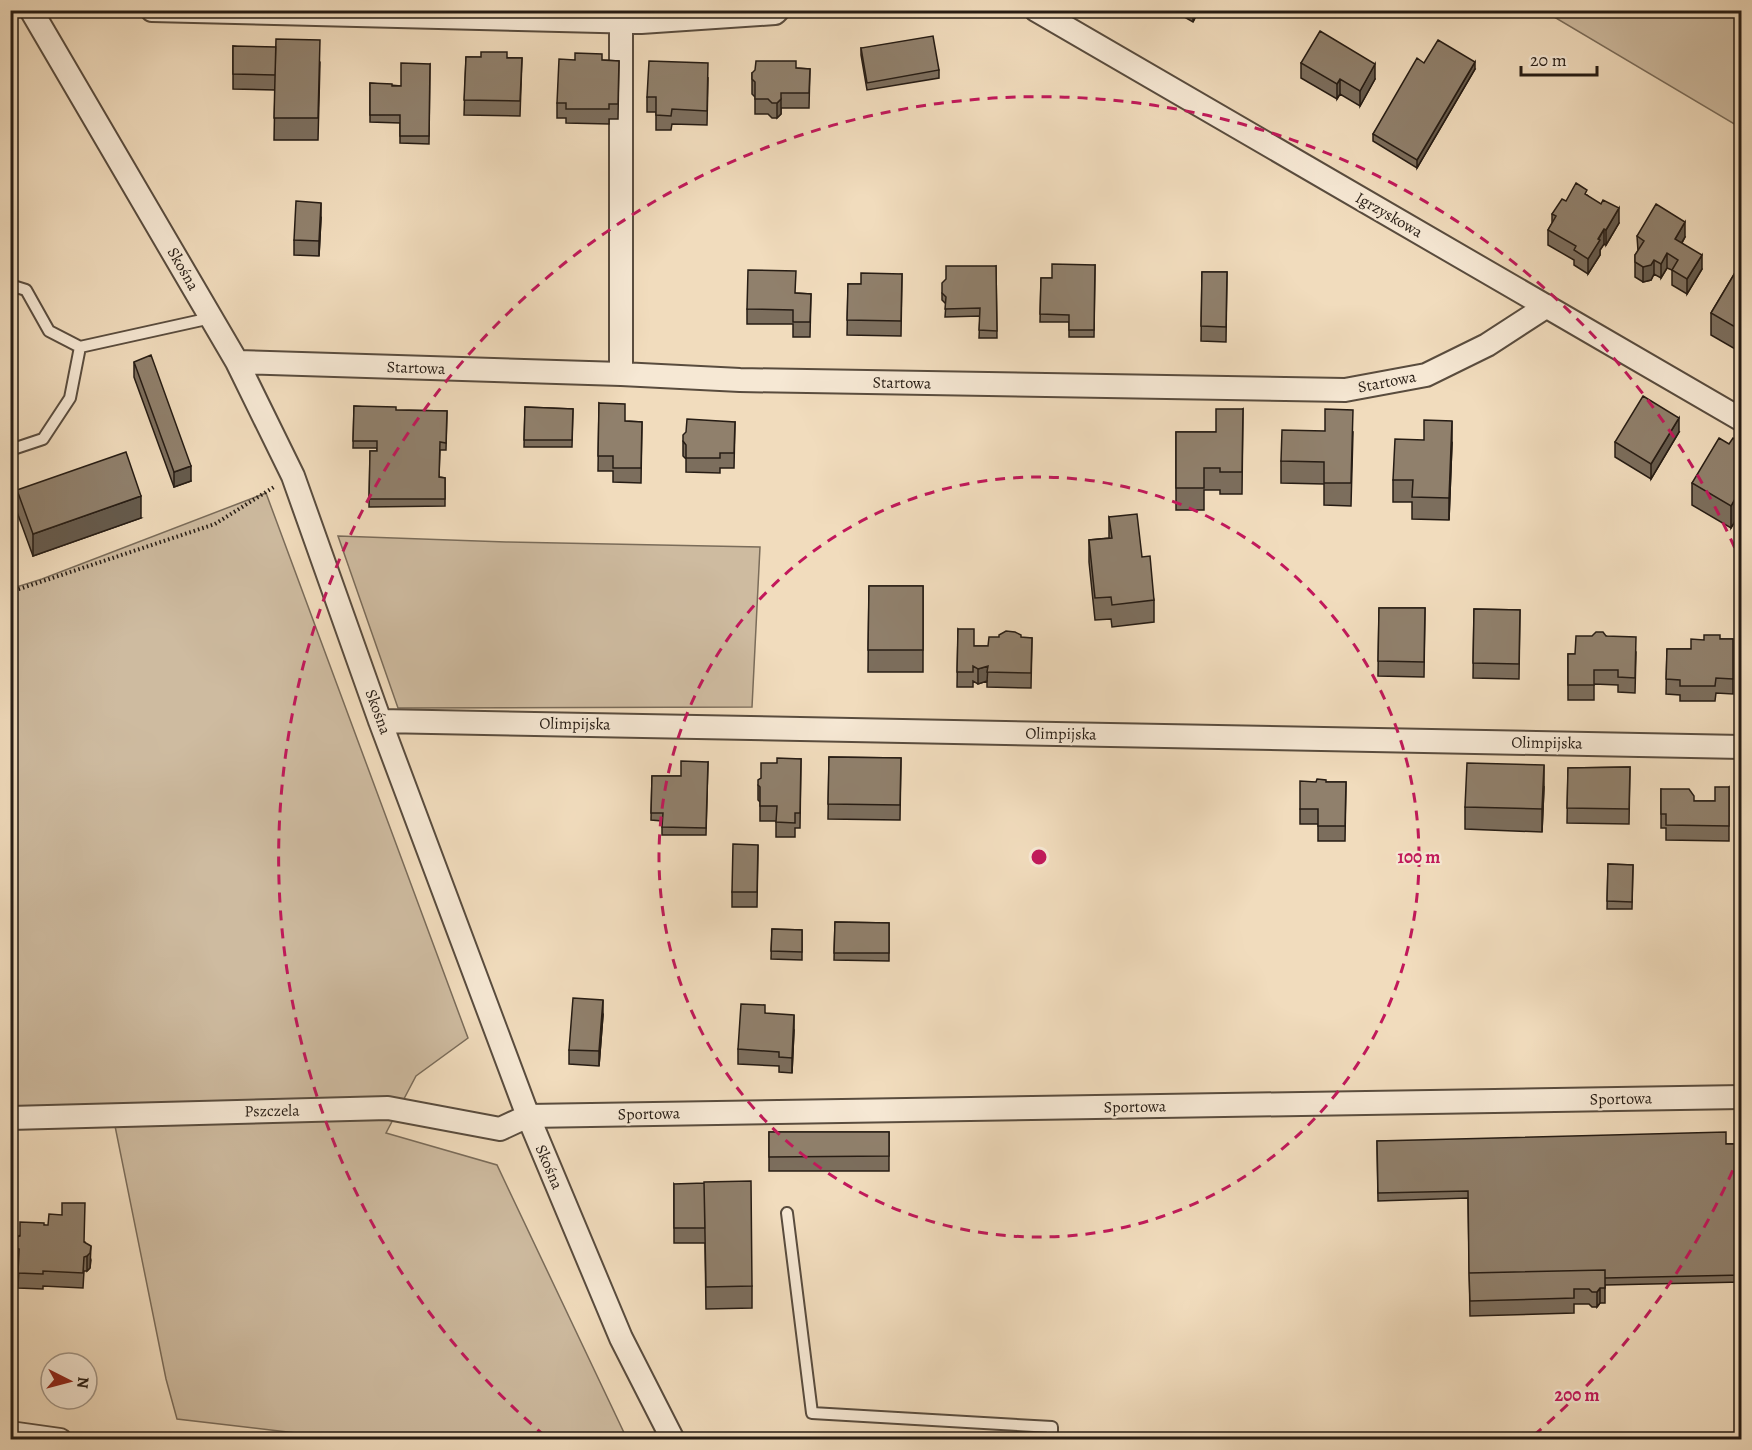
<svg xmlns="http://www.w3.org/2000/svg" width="1752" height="1450" font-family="Alegreya,serif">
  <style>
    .green { fill: #cebba0; stroke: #7a6c5a; stroke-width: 1.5 }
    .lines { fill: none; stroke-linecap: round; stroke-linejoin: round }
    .service-casing { stroke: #594c3e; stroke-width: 14 }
    .minor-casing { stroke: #594c3e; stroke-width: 26 }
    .path { stroke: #261c14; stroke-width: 4; stroke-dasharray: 1.5 3; stroke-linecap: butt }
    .service { stroke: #f6e8d4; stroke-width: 10 }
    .minor { stroke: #f6e8d4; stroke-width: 22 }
    .wall { fill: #7c6e5d; stroke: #261c14; stroke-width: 1.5 }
    .shaded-wall { fill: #655a4c; stroke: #261c14; stroke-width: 1.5 }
    .building { fill: #90806c; stroke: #261c14; stroke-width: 1.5 }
    .ring { fill: none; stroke: #c2185b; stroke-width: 3; stroke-dasharray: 10 8 }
    .labels { text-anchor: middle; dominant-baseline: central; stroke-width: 4.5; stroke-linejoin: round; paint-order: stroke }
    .street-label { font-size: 16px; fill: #261c14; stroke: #f6e8d4 }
    .centre { fill: #c2185b; stroke: #f6e8d4; stroke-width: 3 }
    .ring-label { font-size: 18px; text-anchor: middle; font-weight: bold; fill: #c2185b; stroke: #f6e8d4; stroke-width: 4.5; stroke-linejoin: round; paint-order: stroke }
  </style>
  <rect width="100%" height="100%" fill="#f1dcbd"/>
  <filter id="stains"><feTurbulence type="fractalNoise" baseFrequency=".00333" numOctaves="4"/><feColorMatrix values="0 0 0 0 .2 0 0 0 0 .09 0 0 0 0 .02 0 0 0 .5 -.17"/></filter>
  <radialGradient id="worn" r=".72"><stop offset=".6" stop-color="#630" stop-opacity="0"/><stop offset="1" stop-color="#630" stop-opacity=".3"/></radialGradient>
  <!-- green -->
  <path class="green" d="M1544,11H1741V128Z
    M266,493L468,1038L416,1076L386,1133L497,1165L627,1439L355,1440L177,1419L166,1379L113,1116L11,1118L10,589L42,579Z
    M338,536L506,542L760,547L752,707L398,708Z"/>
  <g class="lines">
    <defs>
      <path id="service" d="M10,285L26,290L49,331L80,347L211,318
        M10,450L43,439L70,398L80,347
        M787,1213L812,1413L1052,1427V1440"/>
      <path id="minor" d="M31,10L237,362L293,476L380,721L528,1116L621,1338L673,1440
        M152,10L641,22L775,13L778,10
        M1036,10L1742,420
        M237,362L621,374L740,380L1345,390L1426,375L1487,345L1547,306
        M621,374V21
        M380,721L1742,747
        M10,1118L388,1108L500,1129L528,1116L1742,1097
        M10,1433L60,1440"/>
    </defs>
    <!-- service casing -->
    <use href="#service" class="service-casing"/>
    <!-- minor casing -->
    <use href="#minor" class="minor-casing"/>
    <!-- path -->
    <path class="path" d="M10,592L215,524L274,487"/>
    <!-- service -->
    <use href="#service" class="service"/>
    <!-- minor -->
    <use href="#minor" class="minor"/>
  </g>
  <!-- wall -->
  <path class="wall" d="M1172,10H1199L1193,22Z
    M233,46L320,62L318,140H274L275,90L233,89Z
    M861,48L939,70V78L867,90L861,55Z
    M466,57L522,58L520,116L464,115Z
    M602,60L619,61L618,119H609V124L566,123V118H557V103Z
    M1301,63L1375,79L1360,106L1340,94L1337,99L1301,78Z
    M1424,63L1475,69L1417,168L1373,141V134Z
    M430,64L429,144L400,143V123L370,122V83L401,86Z
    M796,68L810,69L809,108H781V114L777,118H772L768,114H755V97L752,94V73Z
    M708,78L707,125L672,124L671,130H656V112H647V97Z
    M1587,195L1619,223L1606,245L1604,244L1600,250V255L1588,274L1574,265V260L1548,245V230L1552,223V214L1566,201Z
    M321,218L319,256L294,255V240Z
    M1637,236L1685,237L1682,243L1702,269L1687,294L1672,285V270L1667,268L1661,278L1654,274L1651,280L1643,282L1635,277V255L1638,251Z
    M1742,261V353L1711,335V313Z
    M1095,265L1094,337H1069V322H1040L1041,278H1052Z
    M996,266L997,338H979L980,316L945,317L946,304L942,300V293Z
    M1202,272H1227L1226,342L1201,341Z
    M902,274L901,336L847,335L848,284H861Z
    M795,293L811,294L810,337H793V324H747V309Z
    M134,362L191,481L174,487L134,377Z
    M599,403L625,421L642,422L641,483L613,482V471H598Z
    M354,406L396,410L447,411L446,450H440L439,477L445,478V506L369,507L370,451H377V448H353Z
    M525,407L573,409L572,447H524Z
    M1243,409L1242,494H1220V490H1204V510H1176V432H1216Z
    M735,422L734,468H720V473L686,472V459L683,456V441Z
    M1353,432L1351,506L1324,505V484L1281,483V461Z
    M1679,432L1651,479L1615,457V442Z
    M1452,443L1449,520L1412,519V502H1393V480Z
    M1729,444H1742V525L1735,521L1731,528L1692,505V483Z
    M17,490L141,518L33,556L17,512Z
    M1109,517L1142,557L1154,600V622L1112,627L1111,619L1095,620L1089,562V540L1109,538Z
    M869,586H923V672H868Z
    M1379,608H1425L1424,677L1378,676Z
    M1474,609L1520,610L1519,679L1473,678Z
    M958,629L974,646H988L999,637L1032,638L1031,688L987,687V681L978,684L973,681V687H957Z
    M1606,636L1636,652L1635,693L1618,692V685L1594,684V700H1568V654H1575Z
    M1720,639H1733V694L1716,693L1715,701H1680V695L1666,694L1667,649H1691L1704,640Z
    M829,757L901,758L900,820L828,819Z
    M801,759L800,828H795V837H776V821H760V802L758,800V785L777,763Z
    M708,762L706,835H662V821L651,820L652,776H681Z
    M1630,767L1629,824L1567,823L1568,768Z
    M1326,782H1346L1345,841H1318V824H1300V809Z
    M1544,787L1542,832L1465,829V807Z
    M1729,787V841L1666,840V828H1661V789L1694,801H1715Z
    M758,845L757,907H732V892Z
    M1608,864L1633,865L1632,909H1607Z
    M835,922L889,923V961L834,960Z
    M772,929L802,930V960L771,959Z
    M765,1013L794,1030L792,1073L779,1072V1066L738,1064V1049Z
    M603,1015L599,1066L569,1064V1050Z
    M769,1132H889V1171H769Z
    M1377,1141L1742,1144V1282L1605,1285V1303H1600L1597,1307H1592L1589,1304H1574V1313L1470,1316L1468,1198L1378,1201Z
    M674,1184L752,1286V1308L706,1309L705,1243H674Z
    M44,1225L85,1242L91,1260L90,1268L87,1271H84L83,1288L43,1286V1289L18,1288L19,1264L14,1262V1238Z"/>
  <!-- shaded-wall -->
  <path class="shaded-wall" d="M1193,10H1199L1193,22Z
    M1475,62V69L1417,168V160Z
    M1375,64V79L1360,106V91Z
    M15,77V84L10,87V80Z
    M1340,79V94L1337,99V84Z
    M781,99V114L777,118V103Z
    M321,203V218L319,256V241Z
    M1619,208V223L1606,245V230Z
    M1685,222V237L1675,254V239Z
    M1604,229V244L1600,250V255L1588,274V259Z
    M1667,253V268L1661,278V264Z
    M1702,255V269L1687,294V279Z
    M1654,260V274L1651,280L1643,282V267Z
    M1679,418V432L1651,479V464Z
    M1452,421V443L1449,520V498Z
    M191,466V481L174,487V472Z
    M141,496V518L33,556V534Z
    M1735,499V521L1731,528V506Z
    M988,666L987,681L978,684V669Z
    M1544,765V787L1542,832V809Z
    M603,1000V1015L599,1066V1051Z
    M794,1015V1030L792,1073V1058Z
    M91,1246L90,1268L87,1271V1256Z
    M1600,1288V1303L1597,1307V1292Z"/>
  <!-- building -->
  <path class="building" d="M1320,31L1375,64L1360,91L1340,79L1337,84L1301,63Z
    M933,36L939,70L867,83L861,48Z
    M276,39L320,40L318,118H274Z
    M1438,40L1475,62L1417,160L1373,134L1417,58L1424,63Z
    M233,46L276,47L275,75L233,74Z
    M481,52H507V58H522L520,101L464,100L466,57H481Z
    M575,53L602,54V60L619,61L618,104H609V109H566V103H557L559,59L575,60Z
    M649,61L708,63L707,111L672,109L671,116L656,115V97H647Z
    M756,61H796V68L810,69L809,93H781V99L777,103H772L768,99H755V82L752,79V73L755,70Z
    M401,63L430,64L429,136H400V115H370V83L392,84V86H401Z
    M10,69L15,77L10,80Z
    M1576,183L1587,190L1585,194L1601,204L1603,200L1619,208L1606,230L1604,229L1598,239L1600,240L1588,259L1574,250L1576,246L1548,230L1556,216L1552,214L1562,199L1566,201Z
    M296,201L321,203L319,241L294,240Z
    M1656,204L1685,222L1675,239L1702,255L1687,279L1672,270L1678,260L1667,253L1661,264L1654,260L1651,265L1643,267L1635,262V255L1644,241L1637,236Z
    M1742,261V331L1711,313Z
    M1052,264L1095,265L1094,330H1069V315L1040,314L1041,278H1052Z
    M946,266H996L997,331L979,330L980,308L945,309L946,297L942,293V283L946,279Z
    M748,270L796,271L795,293L811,294L810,322H793V310L747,309Z
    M1202,272H1227L1226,327L1201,326Z
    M861,273L902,274L901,321L847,320L848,284H861Z
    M151,355L191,466L174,472L134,362Z
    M1643,396L1679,418L1651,464L1615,442Z
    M599,403L625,404V421L642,422L641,468H613V456H598Z
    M354,406L396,407V410L447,411L446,443L440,442L439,477L445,478V499H369L370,451H377V441H353Z
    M525,407L573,409L572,440H524Z
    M1216,409H1243L1242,472H1220V468H1204V488H1176V432H1216Z
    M1325,409L1353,410L1351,483H1324V462L1281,461L1282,430L1325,431Z
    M687,419L735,422L734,453H720V458H686V445L683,441V435L686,432Z
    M1424,420L1452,421L1449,498L1412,497L1413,480H1393L1395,439L1424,440Z
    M1719,438L1729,444L1733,438L1742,444V502L1735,499L1731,506L1692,483Z
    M126,452L141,496L33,534L17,490Z
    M1137,514L1142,557L1150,556L1154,600L1112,605L1111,597L1095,598L1089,540L1112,538L1109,517Z
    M869,586H923V650H868Z
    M1379,608H1425L1424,662L1378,661Z
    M1474,609L1520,610L1519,664L1473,663Z
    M958,629H974V646H988L989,637H999V635L1006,631L1015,632L1021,635V637L1032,638L1031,673L987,672L988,666L978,669L973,666V672H957Z
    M1596,632H1603L1606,636L1636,637L1635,678L1618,677V670H1594V685H1568V654H1575L1576,636H1592Z
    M1704,635H1720V639H1733V679L1716,678L1715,686H1680V680L1666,679L1667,649H1691V639L1704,640Z
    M829,757L901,758L900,805L828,804Z
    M777,758L801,759L800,813H795V823L776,822L777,806H760V787L758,785V780L761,778V763H777Z
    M681,761L708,762L706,828L662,827L663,813H651L652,776H681Z
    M1467,763L1544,765L1542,809L1465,807Z
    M1630,767L1629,809L1567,808L1568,768Z
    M1317,779L1326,780V782H1346L1345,826H1318V809H1300V781L1316,782Z
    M1715,787H1729V826L1666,825V814H1661V789H1689L1694,796V801H1715Z
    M733,844L758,845L757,892H732Z
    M1608,864L1633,865L1632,902L1607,901Z
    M835,922L889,923V953H834Z
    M772,929L802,930V952L771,951Z
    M573,998L603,1000L599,1051L569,1050Z
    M741,1004L765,1005V1013L794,1015L792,1058L779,1057V1052L738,1049Z
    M769,1132H889V1156L769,1157Z
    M1726,1132V1144H1742V1275L1605,1278V1270L1469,1273L1468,1191L1378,1193L1377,1141Z
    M751,1181L752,1286L706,1287L704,1182Z
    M704,1183L705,1228H674V1184Z
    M62,1203H85L84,1242L91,1246L90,1253L87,1256L84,1257L83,1273L43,1271V1274L18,1273L19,1249L14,1247V1238L20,1236V1222L44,1223V1225H48L49,1214L62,1215Z
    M1605,1270V1288H1600L1597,1292H1592L1589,1289H1574V1298L1470,1301L1469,1273Z"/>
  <!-- distance rings -->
  <g class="ring">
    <circle cx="1039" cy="857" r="380"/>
    <path d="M1740 1154A761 761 0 0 1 1533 1436M545 1436A761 761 0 1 1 1740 560"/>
  </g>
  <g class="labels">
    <!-- street labels -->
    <g class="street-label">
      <text transform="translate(1389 215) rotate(30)">Igrzyskowa</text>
      <text transform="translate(183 269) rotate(60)">Skośna</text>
      <text transform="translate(416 368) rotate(2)">Startowa</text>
      <text transform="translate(1387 382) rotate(-11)">Startowa</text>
      <text transform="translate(902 383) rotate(1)">Startowa</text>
      <text transform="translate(378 712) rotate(70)">Skośna</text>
      <text transform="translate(575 724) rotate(1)">Olimpijska</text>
      <text transform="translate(1061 734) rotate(1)">Olimpijska</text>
      <text transform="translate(1547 743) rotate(1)">Olimpijska</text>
      <text transform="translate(1621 1099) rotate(-1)">Sportowa</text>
      <text transform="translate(1135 1107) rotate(-1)">Sportowa</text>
      <text transform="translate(272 1111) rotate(-1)">Pszczela</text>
      <text transform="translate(649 1114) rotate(-1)">Sportowa</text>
      <text transform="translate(549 1167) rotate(67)">Skośna</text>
    </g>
  </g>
  <circle cx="1039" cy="857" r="9" class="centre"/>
  <g class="ring-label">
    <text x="1419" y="863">100 m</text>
    <text x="1577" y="1401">200 m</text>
  </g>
  <!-- margin -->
  <rect width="1752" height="1450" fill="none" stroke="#f1dcbd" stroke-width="36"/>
  <rect x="12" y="12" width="1728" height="1426" fill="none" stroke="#261c14" stroke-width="3"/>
  <rect x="18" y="18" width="1716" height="1414" fill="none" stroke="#261c14" stroke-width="1.5"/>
  <!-- north arrow -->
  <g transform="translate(69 1381) rotate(96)"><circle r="28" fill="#f6e8d4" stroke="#a39687" stroke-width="1.5"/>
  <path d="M0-4.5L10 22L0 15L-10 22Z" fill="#8f2418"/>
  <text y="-9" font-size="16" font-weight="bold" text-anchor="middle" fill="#261c14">N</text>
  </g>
  <!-- scale -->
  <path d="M1521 66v9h76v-9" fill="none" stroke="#261c14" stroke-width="3"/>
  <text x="1530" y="66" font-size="18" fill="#261c14" stroke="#f6e8d4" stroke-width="4.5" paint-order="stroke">20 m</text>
  <rect width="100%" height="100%" filter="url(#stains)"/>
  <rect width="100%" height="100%" fill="url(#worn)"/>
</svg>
